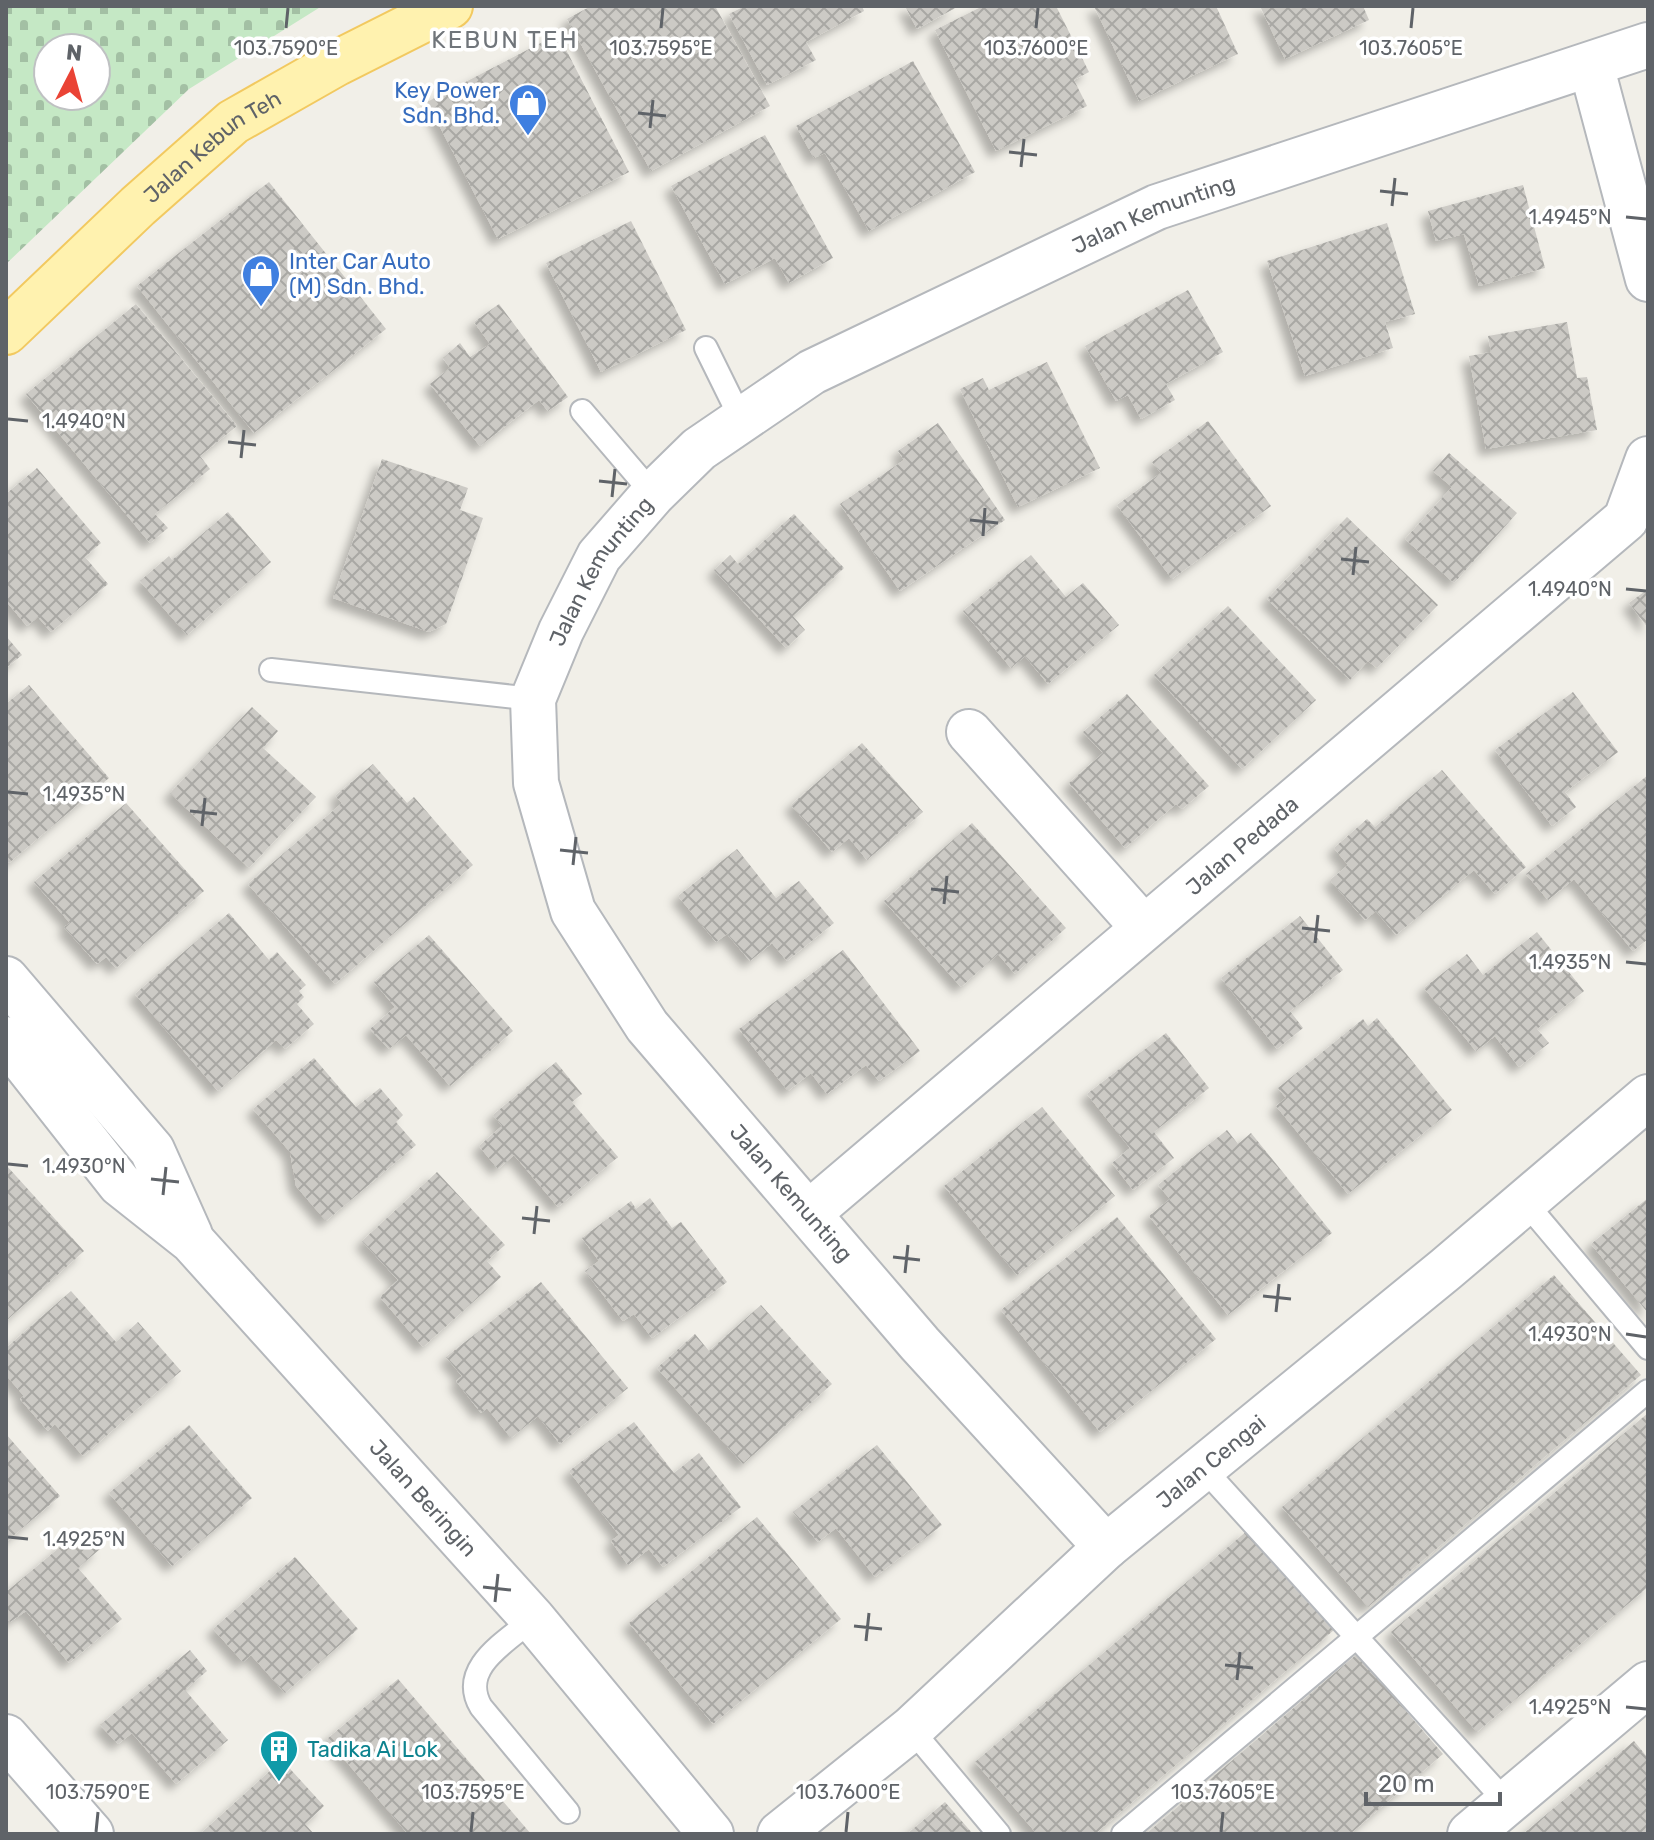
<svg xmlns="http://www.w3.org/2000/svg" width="1654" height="1840" font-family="Rubik,sans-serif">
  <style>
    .cemetery { fill: url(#cemetery-stones); fill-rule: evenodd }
    .building { fill: url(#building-cross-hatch); filter: url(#shadow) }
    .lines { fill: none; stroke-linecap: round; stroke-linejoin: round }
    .service-casing { stroke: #b5b8bc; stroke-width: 26 }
    .minor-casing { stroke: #b5b8bc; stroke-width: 48 }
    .tertiary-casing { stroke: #b5b8bc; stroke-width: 48 }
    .primary-casing { stroke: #f2c960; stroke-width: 48 }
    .service { stroke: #fff; stroke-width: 22 }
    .minor { stroke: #fff; stroke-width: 44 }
    .tertiary { stroke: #fff; stroke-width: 44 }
    .primary { stroke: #fff2af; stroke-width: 44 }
    .ticks { fill: none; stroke: #5f6368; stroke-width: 3 }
    .labels { text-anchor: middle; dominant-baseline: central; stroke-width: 7; stroke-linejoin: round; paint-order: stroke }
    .shop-label { font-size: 22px; fill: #366cbe; stroke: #fff; text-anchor: end }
    .street-label { font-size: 22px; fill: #5f6368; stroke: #fff }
    .culture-label { font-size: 22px; fill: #0d838f; stroke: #fff; text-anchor: start }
    .neighbourhood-label { font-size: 24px; letter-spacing: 2px; fill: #70757a; stroke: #fff }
    .ticks-label { font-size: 20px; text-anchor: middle; fill: #5f6368; stroke: #fff; stroke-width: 7; stroke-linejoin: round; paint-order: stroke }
  </style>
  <defs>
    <pattern id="cemetery-stones" width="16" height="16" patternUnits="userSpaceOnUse" patternTransform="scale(2)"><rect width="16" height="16" fill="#c5e8c5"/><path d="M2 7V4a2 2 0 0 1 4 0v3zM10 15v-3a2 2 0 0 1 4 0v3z" fill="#a3c0a4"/></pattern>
    <pattern id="building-cross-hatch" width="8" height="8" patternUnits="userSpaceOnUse" patternTransform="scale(2)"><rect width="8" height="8" fill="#cccac5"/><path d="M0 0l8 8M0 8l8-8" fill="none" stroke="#a9a8a4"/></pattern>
    <filter id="shadow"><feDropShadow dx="-7" dy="7" stdDeviation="4" flood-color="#0004"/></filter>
  </defs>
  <rect width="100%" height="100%" fill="#f1efe8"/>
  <!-- cemetery -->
  <path class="cemetery" d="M6,6H322L189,89L6,264ZM48,48H96V96H48Z"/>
  <!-- building -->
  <path class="building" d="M591,6H715L770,106L651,171L567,19Z
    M745,6H862L864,11L806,42L816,60L767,85L729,14Z
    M905,6H959L917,29Z
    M983,6H1056L1089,72L1074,80L1087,106L996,151L935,30Z
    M1094,6H1216L1238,54L1139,101Z
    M1260,6H1363L1369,20L1285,59Z
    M558,34L629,172L498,239L427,102Z
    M913,61L975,172L869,231L825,153L814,158L796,126Z
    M765,135L833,258L789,283L775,258L725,284L671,186Z
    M269,182L386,329L254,433L137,286Z
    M1523,185L1545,268L1479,286L1464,234L1436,241L1428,211Z
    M631,221L686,330L601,372L546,263Z
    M1387,223L1415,314L1385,322L1393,348L1305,376L1267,261Z
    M1188,290L1223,352L1166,384L1175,400L1141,419L1128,395L1116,401L1085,346Z
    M136,304L237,426L200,456L210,469L155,514L168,528L150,543L26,394Z
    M499,304L568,397L548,411L539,400L480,446L430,384L450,368L443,358L460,343L470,357L490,344L474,322Z
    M1567,322L1577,378L1587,377L1597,430L1486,449L1469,356L1491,352L1488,336Z
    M1047,362L1100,468L1018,507L960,389L983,378L989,390Z
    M1208,421L1271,506L1172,579L1117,505L1161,473L1152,462Z
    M938,423L1005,520L900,591L840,504L904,460L898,451Z
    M1449,453L1517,513L1454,583L1405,539L1452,487L1433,471Z
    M382,459L468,488L460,510L483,518L446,624L429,632L333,598Z
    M37,468L101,543L85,557L108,584L51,632L38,617L27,626L6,601V494Z
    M228,512L271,562L187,635L140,581L169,556L172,560Z
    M794,514L844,568L793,616L805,630L786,648L714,570L730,555L738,564Z
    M1347,517L1438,605L1377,668L1368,661L1350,680L1267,599Z
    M1031,555L1066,597L1083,583L1119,625L1048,684L1025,656L1011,668L963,611Z
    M1648,589V628L1629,603Z
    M1228,606L1316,700L1242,769L1154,675Z
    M6,636L22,655L6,668Z
    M29,685L109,778L9,863L6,860V704Z
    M1573,692L1618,752L1565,792L1576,807L1552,826L1495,750Z
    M1127,694L1209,786L1182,809L1176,804L1125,848L1069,783L1103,753L1083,732Z
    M252,707L278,731L263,748L316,797L249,868L170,793Z
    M862,743L923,812L867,860L849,838L832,852L791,805Z
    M373,764L407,803L414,797L473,865L335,984L248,884L342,803L335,796Z
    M1442,770L1526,867L1495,894L1474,870L1396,935L1376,911L1365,920L1330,880L1348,865L1334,848L1367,819L1375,827Z
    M1648,775V939L1633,951L1574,879L1548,900L1526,874Z
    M126,803L204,891L116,968L106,957L97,964L64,927L70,923L34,882Z
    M972,823L1066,928L1015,974L998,954L961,987L884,901Z
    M737,849L776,898L799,881L834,923L787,961L772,943L750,961L727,934L716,942L678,896Z
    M229,913L269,960L277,952L306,985L299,991L304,997L297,1004L314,1024L285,1049L276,1040L218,1091L135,994Z
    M1300,916L1343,970L1290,1011L1303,1028L1277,1049L1221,978Z
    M1537,932L1584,991L1537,1029L1549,1043L1519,1067L1495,1036L1476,1051L1424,988L1467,954L1483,975Z
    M429,935L513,1031L450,1086L406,1035L389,1049L370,1029L395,1007L374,982Z
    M843,950L920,1051L879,1081L866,1065L827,1094L811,1073L788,1091L739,1029Z
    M1377,1018L1452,1110L1348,1194L1276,1106L1286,1098L1278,1088L1363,1019L1368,1026Z
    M1166,1033L1209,1088L1154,1132L1174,1158L1133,1190L1112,1163L1130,1148L1087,1094Z
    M314,1058L356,1107L380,1088L403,1115L396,1122L416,1145L326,1221L296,1186L290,1152L253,1109Z
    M556,1062L582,1094L572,1102L618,1157L558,1207L514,1155L498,1169L479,1146L502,1126L493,1115Z
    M1042,1107L1115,1196L1017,1275L944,1186Z
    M1227,1130L1238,1144L1251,1133L1332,1233L1228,1315L1149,1216L1170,1199L1158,1185Z
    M6,1165L84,1251L6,1321Z
    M437,1172L505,1245L487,1261L501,1277L423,1347L380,1297L398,1280L362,1241Z
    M650,1198L672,1228L681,1222L727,1282L652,1338L634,1314L623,1321L585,1271L599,1261L582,1238L631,1201L636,1209Z
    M1648,1198V1313L1591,1244Z
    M1117,1217L1216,1339L1100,1432L1001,1310Z
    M1554,1275L1641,1375L1368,1607L1282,1507Z
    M541,1282L628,1388L560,1444L538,1416L511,1438L487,1408L481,1413L456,1381L462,1376L446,1357Z
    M71,1291L116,1342L138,1322L181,1371L83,1456L55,1424L48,1431L20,1399L24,1396L6,1375V1348Z
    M761,1305L832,1384L743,1464L657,1368L695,1334L709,1351Z
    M1648,1413V1587L1477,1732L1391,1632Z
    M634,1422L674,1473L699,1453L741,1507L663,1567L649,1549L628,1565L611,1541L619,1535L569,1471Z
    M189,1425L252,1498L172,1566L109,1493Z
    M6,1434L60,1496L6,1542Z
    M877,1445L942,1525L875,1577L836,1528L818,1542L793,1512Z
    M757,1517L841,1619L713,1724L629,1623Z
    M83,1528L100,1549L78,1568L122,1619L69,1663L26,1611L10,1622L6,1617V1592Z
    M1248,1530L1334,1630L1095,1834H1037L975,1762Z
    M295,1557L358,1629L285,1693L251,1655L243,1662L213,1629Z
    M190,1650L207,1671L185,1690L228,1740L176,1784L132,1733L118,1744L100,1725Z
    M1357,1654L1443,1754L1350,1834H1146Z
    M398,1679L531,1834H408L327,1739Z
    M1634,1741L1648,1758V1834H1523Z
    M282,1760L324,1806L305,1824L314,1834H200Z
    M945,1802L973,1834H907Z"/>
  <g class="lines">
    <defs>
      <path id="service" d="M706,348L741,419
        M582,411L653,494
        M271,670L533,699
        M1525,1202L1648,1348
        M1204,1469L1507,1803
        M533,1619C506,1642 458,1668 481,1707L568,1812
        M911,1729L999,1834
        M1123,1834L1648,1391"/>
      <g id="minor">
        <path d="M1591,65L1648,279"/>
        <path d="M969,732L1143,927"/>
        <path id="s1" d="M809,1213L1626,519L1648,459"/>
        <path id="s2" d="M1106,1547L920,1344L647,1026L573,911L536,783L533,699L561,631L599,556L653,494L699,449L812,372L1157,207L1648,45"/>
        <path d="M6,1737L91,1834"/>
        <path id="s3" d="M780,1834L911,1729L1106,1547L1446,1269L1648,1097"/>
        <path d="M1470,1834L1648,1684"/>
      </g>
      <g id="tertiary">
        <path d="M6,979L152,1150L190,1235"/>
        <path id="s4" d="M6,1039L120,1184L192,1241L533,1619L711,1834"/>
      </g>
      <g id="primary">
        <path id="s5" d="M6,332L138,206L233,122L337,63L450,6"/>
      </g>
    </defs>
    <!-- service casing -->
    <use href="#service" class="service-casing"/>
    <!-- minor casing -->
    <use href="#minor" class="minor-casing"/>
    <!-- tertiary casing -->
    <use href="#tertiary" class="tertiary-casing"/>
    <!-- primary casing -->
    <use href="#primary" class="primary-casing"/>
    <!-- service -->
    <use href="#service" class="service"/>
    <!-- minor -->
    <use href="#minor" class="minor"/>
    <!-- tertiary -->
    <use href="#tertiary" class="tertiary"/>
    <!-- primary -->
    <use href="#primary" class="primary"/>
  </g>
  <!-- ticks -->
  <path class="ticks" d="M286,28L288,8M661,28L663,8M1036,28L1038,8M1411,28L1413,8M638,113L666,116M650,128L653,100M1009,152L1037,155M1021,167L1024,139M1380,191L1408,194M1392,206L1395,178M1626,217L1646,219M8,419L28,421M228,442L256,445M241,458L244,430M599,481L627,484M612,497L615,469M970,520L998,523M983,536L985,508M1341,559L1369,562M1353,575L1356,547M1626,589L1646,591M8,792L28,794M190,811L217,814M202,826L205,798M560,850L588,853M573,865L576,837M931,889L959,892M944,904L947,876M1302,928L1330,931M1315,943L1318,915M1626,962L1646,964M8,1164L28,1166M151,1179L179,1182M163,1195L166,1167M522,1218L550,1221M534,1234L537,1206M893,1257L920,1260M905,1273L908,1245M1263,1296L1291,1299M1276,1312L1279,1284M1626,1334L1646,1337M8,1537L28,1539M483,1587L511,1590M495,1602L498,1574M854,1626L882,1629M866,1641L869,1613M1225,1665L1253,1668M1237,1680L1240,1652M1626,1707L1646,1709M96,1832L98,1812M471,1832L473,1812M846,1832L848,1812M1221,1832L1223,1812"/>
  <!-- icons -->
  <defs>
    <symbol id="shop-pin" viewBox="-11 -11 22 30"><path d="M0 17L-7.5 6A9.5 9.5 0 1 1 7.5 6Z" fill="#3f7fe0" stroke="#fff"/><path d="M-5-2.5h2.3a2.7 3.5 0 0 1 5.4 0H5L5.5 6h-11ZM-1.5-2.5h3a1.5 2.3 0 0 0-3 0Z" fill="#fff"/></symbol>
    <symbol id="building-pin" viewBox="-11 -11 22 30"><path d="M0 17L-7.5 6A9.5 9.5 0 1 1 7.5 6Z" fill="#0f9aa8" stroke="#fff"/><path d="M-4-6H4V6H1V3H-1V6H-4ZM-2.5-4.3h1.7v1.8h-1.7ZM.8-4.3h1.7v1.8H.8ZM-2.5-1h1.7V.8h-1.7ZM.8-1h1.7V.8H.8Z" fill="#fff"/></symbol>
  </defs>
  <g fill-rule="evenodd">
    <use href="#shop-pin" x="506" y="81" width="44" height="60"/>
    <use href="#shop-pin" x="239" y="252" width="44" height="60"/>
    <use href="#building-pin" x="257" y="1727" width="44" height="60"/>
  </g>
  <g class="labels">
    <!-- shop labels -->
    <g class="shop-label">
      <text x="500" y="90">Key Power<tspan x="500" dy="25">Sdn. Bhd.</tspan></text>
      <text x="289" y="261" text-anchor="start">Inter Car Auto<tspan x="289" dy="25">(M) Sdn. Bhd.</tspan></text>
    </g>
    <!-- street labels -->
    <g class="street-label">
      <text stroke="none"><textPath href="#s5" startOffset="278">Jalan Kebun Teh</textPath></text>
      <text stroke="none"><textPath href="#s2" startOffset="1866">Jalan Kemunting</textPath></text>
      <text stroke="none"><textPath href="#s2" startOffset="1194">Jalan Kemunting</textPath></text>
      <text stroke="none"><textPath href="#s1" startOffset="568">Jalan Pedada</textPath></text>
      <text transform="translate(791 1193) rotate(49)">Jalan Kemunting</text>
      <text stroke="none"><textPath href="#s3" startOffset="570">Jalan Cengai</textPath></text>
      <text stroke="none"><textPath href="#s4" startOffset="622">Jalan Beringin</textPath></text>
    </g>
    <!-- culture labels -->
    <g class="culture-label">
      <text x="307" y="1749">Tadika Ai Lok</text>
    </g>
    <!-- neighbourhood labels -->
    <g class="neighbourhood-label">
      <text x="505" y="40">KEBUN TEH</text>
    </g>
  </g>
  <g class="ticks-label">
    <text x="286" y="55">103.7590°E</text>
    <text x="661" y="55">103.7595°E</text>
    <text x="1036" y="55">103.7600°E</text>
    <text x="1411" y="55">103.7605°E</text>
    <text x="1570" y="224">1.4945°N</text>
    <text x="84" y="428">1.4940°N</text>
    <text x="1570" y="596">1.4940°N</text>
    <text x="84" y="801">1.4935°N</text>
    <text x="1570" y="969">1.4935°N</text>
    <text x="84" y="1173">1.4930°N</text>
    <text x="1570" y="1341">1.4930°N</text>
    <text x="84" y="1546">1.4925°N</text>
    <text x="1570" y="1714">1.4925°N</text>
    <text x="98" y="1799">103.7590°E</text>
    <text x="473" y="1799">103.7595°E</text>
    <text x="848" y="1799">103.7600°E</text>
    <text x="1223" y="1799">103.7605°E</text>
  </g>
  <!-- border -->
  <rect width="1654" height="1840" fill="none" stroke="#5f6368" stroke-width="16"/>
  <!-- north arrow -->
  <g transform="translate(72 72) rotate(6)"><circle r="38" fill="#ffffff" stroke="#bfc1c3" stroke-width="2"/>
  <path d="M0-6L14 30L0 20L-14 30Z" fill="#ea4335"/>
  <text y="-12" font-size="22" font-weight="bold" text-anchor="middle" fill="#5f6368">N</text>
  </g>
  <!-- scale -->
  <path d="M1366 1792v12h134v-12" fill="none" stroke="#5f6368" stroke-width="4"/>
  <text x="1378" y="1792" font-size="24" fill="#5f6368" stroke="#ffffff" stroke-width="6" paint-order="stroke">20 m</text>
</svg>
